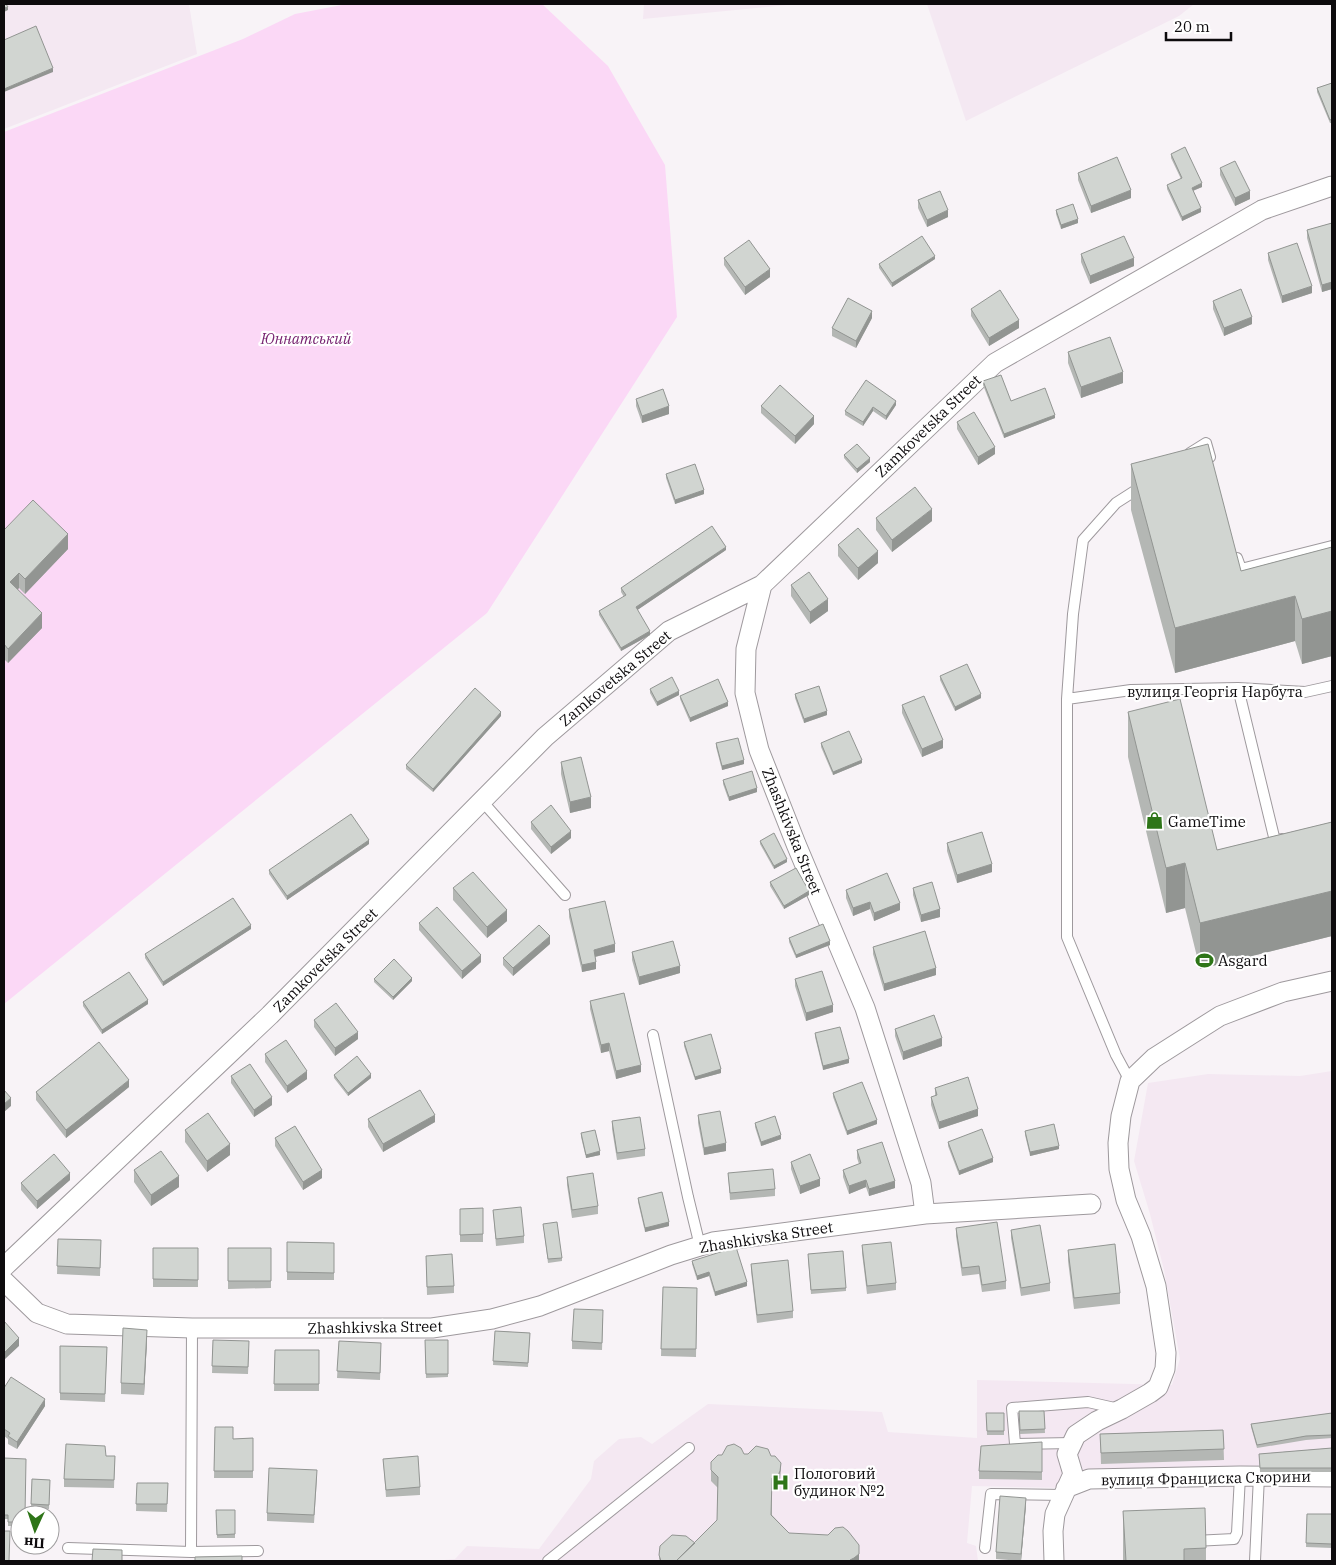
<svg xmlns="http://www.w3.org/2000/svg" width="1336" height="1565" font-family="'IBM Plex Serif',serif">
  <style>
    .built { fill: #f4e8f2 }
    .green { fill: #fbd8f6 }
    .lines { fill: none; stroke-linecap: round; stroke-linejoin: round }
    .service-casing { stroke: #9e999d; stroke-width: 12 }
    .minor-casing { stroke: #9e999d; stroke-width: 21 }
    .service { stroke: #fff; stroke-width: 10 }
    .minor { stroke: #fff; stroke-width: 19 }
    .wall { fill: #b4b7b4 }
    .shaded-wall { fill: #929592 }
    .building { fill: #d1d5d1; stroke: #929592 }
    .labels { text-anchor: middle; dominant-baseline: central; stroke-width: 4.5; stroke-linejoin: round; paint-order: stroke }
    .park-label { font-size: 15px; font-style: italic; fill: #772471; stroke: #fff }
    .street-label { font-size: 15px; fill: #0d0b0d; stroke: #fff }
    .poi-label { font-size: 15px; fill: #0d0b0d; stroke: #fff; text-anchor: start }
  </style>
  <rect width="100%" height="100%" fill="#f8f3f7"/>
  <!-- built -->
  <path class="built" d="M4,4H189L197,54L4,129Z
    M644,4H797L643,19Z
    M927,4H1194L1179,16L966,121Z
    M1332,1071V1478L1066,1488L972,1486L967,1543L976,1546L978,1561H433L455,1559L467,1546L539,1549L591,1479L594,1461L619,1439L641,1437L652,1444L708,1404L882,1412L888,1432L977,1438V1380L1172,1385L1180,1359L1164,1270L1150,1214L1134,1161L1148,1083L1208,1074L1300,1076Z"/>
  <!-- green -->
  <path class="green" d="M347,4H542L608,66L665,165L677,317L487,613L4,1004V132L243,39L295,14Z"/>
  <g class="lines">
    <defs>
      <path id="service" d="M1190,453L1206,443L1210,457
        M1237,558L1241,569L1332,546
        M1238,688L1275,841L1282,839
        M1067,699L1131,690L1238,688L1305,692L1332,686
        M482,801L565,895
        M653,1035L688,1197L700,1246
        M1130,1081L1116,1055L1067,937V699L1073,614L1083,540L1116,503L1141,487
        M1072,1443L1015,1444L1012,1408L1088,1402L1119,1409
        M1194,1541L1234,1539L1237,1533L1240,1476
        M68,1548L191,1552L258,1551
        M985,1548L991,1494L1063,1495
        M191,1552L192,1328
        M548,1561L689,1448
        M1255,1561L1259,1476"/>
      <path id="minor" d="M762,585L746,649L745,693L759,750L796,844L865,1008L921,1183L925,1214
        M4,1267L270,1015L545,737L669,631L762,585L995,363L1262,210L1332,186
        M4,1281L37,1313L67,1324L192,1328H432L492,1319L540,1306L671,1255L713,1242L925,1214L1091,1204
        M1066,1488L1089,1479L1240,1476L1332,1477
        M1054,1561L1053,1531L1055,1514L1073,1474L1067,1454L1076,1435L1097,1421L1122,1409L1150,1393L1158,1387L1165,1369L1166,1353L1156,1286L1141,1236L1126,1200L1119,1169L1118,1143L1121,1116L1130,1081L1154,1058L1220,1016L1283,992L1332,981"/>
    </defs>
    <!-- service casing -->
    <use href="#service" class="service-casing"/>
    <!-- minor casing -->
    <use href="#minor" class="minor-casing"/>
    <!-- service -->
    <use href="#service" class="service"/>
    <!-- minor -->
    <use href="#minor" class="minor"/>
  </g>
  <!-- wall -->
  <path class="wall" d="M1332,83V123H1330L1317,92V88Z
    M1171,154L1202,187L1193,191L1201,212L1182,221L1167,189V185L1181,179L1171,158Z
    M1220,168L1250,199L1235,206L1220,175Z
    M1078,173L1131,198L1091,213L1078,180Z
    M918,200L948,217L927,227L918,208Z
    M1056,210L1078,223L1061,229L1056,214Z
    M1332,223V289L1322,292L1307,238V230Z
    M1268,253L1312,293L1282,303L1268,260Z
    M1081,254L1134,266L1090,284L1081,262Z
    M724,258L770,277L745,295L724,265Z
    M935,259L892,287L879,268V264Z
    M1213,301L1252,324L1224,336L1213,309Z
    M971,309L1019,328L989,346L971,316Z
    M872,318L856,348L832,336V328Z
    M1068,352L1123,383L1081,398L1068,363Z
    M983,381L1011,401L1055,418L1004,438L983,385Z
    M636,399L669,414L642,423L636,406Z
    M896,405L886,420L873,411L863,426L845,415V411Z
    M761,406L814,424L795,444L761,413Z
    M957,422L995,454L978,465L957,429Z
    M844,455L870,462L857,473L844,458Z
    M1131,464L1241,571L1332,547V656L1302,664L1295,641L1175,673L1131,510Z
    M666,474L704,494L675,504L666,478Z
    M876,518L932,521L892,552L876,530Z
    M4,530L68,549L25,594L19,588L18,589L42,628L8,663L4,659Z
    M838,545L878,563L858,580L838,556Z
    M726,550L637,610L650,635L621,651L599,615V611L624,597L621,592V588Z
    M791,585L828,611L810,624L791,596Z
    M940,676L981,698L955,711L940,680Z
    M650,689L679,695L657,706L650,693Z
    M795,694L827,715L804,723L795,698Z
    M680,696L728,706L690,722L680,699Z
    M902,705L943,748L922,757L902,713Z
    M1128,712L1217,850L1332,822V936L1200,969L1185,908L1166,913L1128,757Z
    M501,716L433,792L406,769V765Z
    M716,743L744,764L722,770L716,747Z
    M821,743L862,763L833,775L821,747Z
    M561,762L591,808L570,813L561,774Z
    M723,780L757,792L729,801L723,784Z
    M531,822L571,838L551,854L531,829Z
    M760,841L787,862L774,869L760,844Z
    M947,843L992,872L957,883L947,851Z
    M369,844L287,900L269,874V870Z
    M770,882L809,895L784,909L770,886Z
    M453,888L507,921L487,938L453,900Z
    M913,888L940,917L921,922L913,895Z
    M846,890L900,910L874,921L870,909L853,916L846,898Z
    M569,909L615,952L595,957L596,969L582,972L569,917Z
    M419,923L481,962L462,979L419,930Z
    M251,929L163,986L145,958V954Z
    M789,938L830,945L796,958L789,942Z
    M550,944L513,976L503,965V958Z
    M873,947L936,975L884,991L873,954Z
    M632,952L680,973L639,985L632,960Z
    M374,979L412,981L393,1000L374,982Z
    M795,979L833,1012L806,1021L795,986Z
    M590,1001L641,1072L616,1079L609,1051L601,1053L590,1009Z
    M83,1002L148,1004L102,1034L83,1006Z
    M314,1020L358,1039L335,1056L314,1027Z
    M895,1029L942,1046L903,1060L895,1036Z
    M815,1033L849,1063L823,1070L815,1037Z
    M684,1042L721,1073L695,1080L684,1046Z
    M265,1054L307,1079L287,1093L265,1062Z
    M334,1075L371,1078L348,1096L334,1078Z
    M231,1076L272,1105L254,1117L231,1083Z
    M129,1087L66,1138L36,1100V1092Z
    M935,1088L978,1116L939,1129L931,1105V1097L935,1096Z
    M833,1093L877,1124L847,1135L833,1097Z
    M698,1115L726,1151L704,1155L698,1123Z
    M368,1119L435,1122L383,1152L368,1127Z
    M612,1121L645,1149V1156L617,1160L612,1129Z
    M755,1123L781,1139L761,1146L755,1127Z
    M185,1130L230,1155L207,1172L185,1142Z
    M1025,1131L1059,1149L1030,1156L1025,1135Z
    M581,1133L600,1155L586,1158L581,1137Z
    M275,1138L322,1178L303,1190L275,1146Z
    M948,1142L993,1162L959,1175L948,1146Z
    M857,1150L895,1188L869,1196L866,1187L849,1194L843,1177V1170L859,1164L857,1158Z
    M791,1162L820,1186L800,1194L791,1169Z
    M134,1170L179,1187L151,1206L134,1182Z
    M728,1173L775,1189V1196L730,1200Z
    M567,1177L598,1206V1214L572,1218L567,1185Z
    M70,1180L37,1209L21,1190V1183Z
    M638,1198L669,1226L645,1232L638,1202Z
    M483,1208V1242H460V1209Z
    M493,1210L524,1236V1243L496,1246Z
    M543,1224L562,1258V1261L548,1263Z
    M956,1228L1006,1281V1289L982,1292L979,1274L962,1276L956,1236Z
    M1011,1230L1050,1283V1291L1021,1296L1011,1238Z
    M58,1239L101,1240L100,1276L57,1274Z
    M287,1242L334,1243V1280H287Z
    M862,1245L896,1283V1290L867,1294L862,1253Z
    M153,1248H198V1287H153Z
    M228,1248H271V1288L228,1289Z
    M1068,1250L1120,1293V1304L1074,1309L1068,1261Z
    M426,1256L454,1286V1293L427,1295Z
    M808,1258L846,1288V1291L811,1294Z
    M692,1261L747,1286L715,1296L709,1276L697,1280L692,1264Z
    M751,1264L793,1311V1318L757,1323L751,1271Z
    M663,1287L697,1288L696,1357L661,1356Z
    M603,1318L602,1350L572,1349V1341Z
    M495,1331L530,1333L528,1367L493,1365Z
    M213,1340L249,1349L248,1374L212,1373Z
    M425,1340H448V1377L426,1378Z
    M147,1341L144,1395L121,1394V1383Z
    M339,1341L381,1351L380,1380L337,1378Z
    M60,1346L107,1347L105,1402L60,1400Z
    M275,1350H319V1391H274Z
    M4,1388L45,1406L17,1449L8,1444V1439L4,1436Z
    M1019,1411H1044L1045,1433L1020,1434Z
    M986,1413H1004V1435H987Z
    M1332,1413V1438L1306,1440L1257,1448L1251,1427V1424Z
    M215,1427L233,1439L253,1438V1478H214Z
    M1223,1430L1224,1460L1101,1464L1100,1434Z
    M1042,1442V1480L979,1479V1471Z
    M1332,1448V1472H1260L1259,1454Z
    M744,1454L780,1482L778,1486L772,1489V1515L789,1533L859,1545V1561H660L659,1559L660,1546L695,1543L717,1520L718,1488L711,1481V1462Z
    M106,1456H115L114,1488L64,1487V1479Z
    M4,1458L20,1515V1526H8V1519H4Z
    M383,1459L420,1487V1495L386,1497Z
    M317,1478L314,1523L267,1521V1513Z
    M32,1479L50,1480L49,1509L31,1508Z
    M137,1483H168L167,1512L136,1511Z
    M1026,1505L1021,1561L996,1559V1552Z
    M216,1510H235V1538H217Z
    M1123,1511L1206,1548V1561H1123Z
    M1307,1514H1332V1548L1306,1547Z"/>
  <!-- shaded-wall -->
  <path class="shaded-wall" d="M8,7V10L4,12V8Z
    M53,68V72L4,92V89Z
    M1202,183V187L1192,191V188Z
    M1131,190V198L1091,213V206Z
    M1250,191V199L1235,206V198Z
    M1201,208V212L1182,221V217Z
    M948,210V217L927,227V220Z
    M1078,219V223L1061,229V225Z
    M935,256V259L892,287V283Z
    M1134,258V266L1090,284V276Z
    M770,269V277L745,295V287Z
    M1332,282V289L1322,292V285Z
    M1312,286V293L1282,303V296Z
    M872,311V318L856,348V341Z
    M1252,317V324L1224,336V328Z
    M1019,320V328L989,346V338Z
    M1123,372V383L1081,398V387Z
    M896,401V405L886,420V416Z
    M669,406V414L642,423V416Z
    M873,407V411L863,426V422Z
    M1055,415V418L1004,438V434Z
    M814,416V424L795,444V436Z
    M995,447V454L978,465V457Z
    M870,458V462L857,473V469Z
    M704,490V494L675,504V500Z
    M932,509V521L892,552V540Z
    M68,534V549L25,594V579Z
    M726,547V550L636,611V607Z
    M878,551V563L858,580V568Z
    M19,573V588L10,597V582Z
    M1295,596V641L1175,673V628Z
    M828,599V611L810,624V612Z
    M1332,611V656L1302,664V619Z
    M42,613V628L8,663V649Z
    M650,631V635L621,651V648Z
    M679,691V695L657,706V702Z
    M981,694V698L955,711V707Z
    M728,702V706L690,722V718Z
    M827,711V715L804,723V719Z
    M501,712V716L433,792V789Z
    M943,740V748L922,757V749Z
    M744,760V764L722,770V766Z
    M862,760V763L833,775V772Z
    M757,788V792L729,801V797Z
    M591,797V808L570,813V802Z
    M571,831V838L551,854V847Z
    M369,840V844L287,900V896Z
    M787,859V862L774,869V866Z
    M1185,863V908L1166,913V868Z
    M992,864V872L957,883V875Z
    M809,891V895L784,909V906Z
    M1332,891V936L1200,969V923Z
    M870,902V909L853,916V908Z
    M900,903V910L874,921V913Z
    M940,909V917L921,922V915Z
    M507,910V921L487,938V927Z
    M251,925V929L163,986V982Z
    M550,936V944L513,976V968Z
    M830,941V945L796,958V955Z
    M615,944V952L594,957V950Z
    M481,955V962L462,979V971Z
    M596,962V969L582,972V965Z
    M680,966V973L639,985V977Z
    M936,968V975L884,991V984Z
    M412,978V981L393,1000V997Z
    M148,1000V1004L102,1034V1030Z
    M833,1005V1012L806,1021V1013Z
    M358,1032V1039L335,1056V1048Z
    M942,1038V1046L903,1060V1052Z
    M609,1043V1051L601,1053V1045Z
    M849,1059V1063L823,1070V1066Z
    M641,1065V1072L616,1079V1071Z
    M721,1069V1073L695,1080V1077Z
    M307,1071V1079L287,1093V1086Z
    M371,1074V1078L348,1096V1093Z
    M129,1080V1087L66,1138V1130Z
    M272,1097V1105L254,1117V1110Z
    M11,1098V1106L4,1112V1104Z
    M978,1109V1116L939,1129V1122Z
    M435,1115V1122L383,1152V1144Z
    M877,1120V1124L847,1135V1131Z
    M781,1135V1139L761,1146V1142Z
    M726,1143V1151L704,1155V1148Z
    M230,1144V1155L207,1172V1161Z
    M1059,1146V1149L1030,1156V1152Z
    M600,1151V1155L586,1158V1155Z
    M993,1158V1162L959,1175V1171Z
    M322,1170V1178L303,1190V1182Z
    M70,1173V1180L37,1209V1201Z
    M179,1176V1187L151,1206V1195Z
    M820,1179V1186L800,1194V1186Z
    M866,1180V1187L849,1194V1186Z
    M895,1181V1188L869,1196V1189Z
    M669,1222V1226L645,1232V1228Z
    M709,1272V1276L697,1280V1276Z
    M747,1282V1286L715,1296V1292Z
    M147,1330V1341L144,1395V1384Z
    M19,1338V1346L4,1360V1353Z
    M45,1399V1406L17,1449V1442Z
    M781,1463L780,1482L778,1486L772,1489V1478Z
    M1026,1498V1505L1021,1561V1554Z
    M859,1545V1561H850V1560Z"/>
  <!-- building -->
  <path class="building" d="M4,4H6L8,7L4,8Z
    M36,26L53,68L4,89V40Z
    M1332,83V119L1330,120L1317,88Z
    M1185,147L1202,183L1192,188L1201,208L1182,217L1167,185L1182,178L1171,154Z
    M1117,157L1131,190L1091,206L1078,173Z
    M1235,161L1250,191L1235,198L1220,168Z
    M940,191L948,210L927,220L918,200Z
    M1073,204L1078,219L1061,225L1056,210Z
    M1332,223V282L1322,285L1307,230Z
    M922,236L935,256L892,283L879,264Z
    M1124,236L1134,258L1090,276L1081,254Z
    M749,240L770,269L745,287L724,258Z
    M1297,243L1312,286L1282,296L1268,253Z
    M1241,289L1252,317L1224,328L1213,301Z
    M1000,290L1019,320L989,338L971,309Z
    M848,298L872,311L856,341L832,328Z
    M1110,337L1123,372L1081,387L1068,352Z
    M1001,375L1011,401L1045,388L1055,415L1004,434L983,381Z
    M866,380L896,401L886,416L873,407L863,422L845,411Z
    M780,385L814,416L795,436L761,406Z
    M663,389L669,406L642,416L636,399Z
    M974,412L995,447L978,457L957,422Z
    M857,444L870,458L857,469L844,455Z
    M1208,444L1241,571L1332,547V611L1302,619L1295,596L1175,628L1131,464Z
    M695,464L704,490L675,500L666,474Z
    M915,487L932,509L892,540L876,518Z
    M33,500L68,534L25,579L19,573L10,582L42,613L8,649L4,644V530Z
    M712,526L726,547L636,607L650,631L621,648L599,611L626,595L621,588Z
    M858,528L878,551L858,568L838,545Z
    M809,572L828,599L810,612L791,585Z
    M967,664L981,694L955,707L940,676Z
    M672,677L679,691L657,702L650,689Z
    M718,679L728,702L690,718L680,696Z
    M819,686L827,711L804,719L795,694Z
    M475,688L501,712L433,789L406,765Z
    M924,696L943,740L922,749L902,705Z
    M1180,699L1217,850L1332,822V891L1200,923L1185,863L1166,868L1128,712Z
    M849,731L862,760L833,772L821,743Z
    M738,738L744,760L722,766L716,743Z
    M581,757L591,797L570,802L561,762Z
    M752,771L757,788L729,797L723,780Z
    M551,805L571,831L551,847L531,822Z
    M351,814L369,840L287,896L269,870Z
    M982,832L992,864L957,875L947,843Z
    M774,833L787,859L774,866L760,841Z
    M796,868L809,891L784,906L770,882Z
    M473,872L507,910L487,927L453,888Z
    M887,873L900,903L874,913L870,902L853,908L846,890Z
    M932,882L940,909L921,915L913,888Z
    M233,898L251,925L163,982L145,954Z
    M605,901L615,944L594,950L596,962L582,965L569,909Z
    M437,907L481,955L462,971L419,923Z
    M823,924L830,941L796,955L789,938Z
    M539,925L550,936L513,968L503,958Z
    M925,931L936,968L884,984L873,947Z
    M673,941L680,966L639,977L632,952Z
    M394,959L412,978L393,997L374,979Z
    M822,971L833,1005L806,1013L795,979Z
    M129,972L148,1000L102,1030L83,1002Z
    M624,993L641,1065L616,1071L609,1043L601,1045L590,1001Z
    M336,1003L358,1032L335,1048L314,1020Z
    M934,1015L942,1038L903,1052L895,1029Z
    M840,1027L849,1059L823,1066L815,1033Z
    M711,1034L721,1069L695,1077L684,1042Z
    M286,1040L307,1071L287,1086L265,1054Z
    M99,1042L129,1080L66,1130L36,1092Z
    M357,1056L371,1074L348,1093L334,1075Z
    M250,1064L272,1097L254,1110L231,1076Z
    M968,1077L978,1109L939,1122L931,1097L937,1095L935,1088Z
    M862,1082L877,1120L847,1131L833,1093Z
    M4,1090L11,1098L4,1104Z
    M420,1090L435,1115L383,1144L368,1119Z
    M720,1111L726,1143L704,1148L698,1115Z
    M208,1113L230,1144L207,1161L185,1130Z
    M775,1116L781,1135L761,1142L755,1123Z
    M640,1117L645,1149L617,1153L612,1121Z
    M1054,1124L1059,1146L1030,1152L1025,1131Z
    M295,1126L322,1170L303,1182L275,1138Z
    M982,1129L993,1158L959,1171L948,1142Z
    M595,1130L600,1151L586,1155L581,1133Z
    M882,1142L895,1181L869,1189L866,1180L849,1186L843,1170L861,1163L857,1150Z
    M161,1151L179,1176L151,1195L134,1170Z
    M54,1154L70,1173L37,1201L21,1183Z
    M810,1154L820,1179L800,1186L791,1162Z
    M773,1169L775,1189L730,1193L728,1173Z
    M593,1173L598,1206L572,1210L567,1177Z
    M662,1192L669,1222L645,1228L638,1198Z
    M521,1207L524,1236L496,1239L493,1210Z
    M483,1208V1234L460,1235V1209Z
    M557,1222L562,1258L548,1259L543,1224Z
    M997,1222L1006,1281L982,1285L979,1266L962,1268L956,1228Z
    M1040,1225L1050,1283L1021,1288L1011,1230Z
    M58,1239L101,1240L100,1268L57,1266Z
    M287,1242L334,1243V1273L287,1272Z
    M891,1242L896,1283L867,1286L862,1245Z
    M1115,1244L1120,1293L1074,1298L1068,1250Z
    M736,1247L747,1282L715,1292L709,1272L697,1276L692,1261Z
    M153,1248H198V1280L153,1279Z
    M228,1248H271V1281H228Z
    M843,1251L846,1288L811,1290L808,1254Z
    M452,1254L454,1286L427,1287L426,1256Z
    M788,1260L793,1311L757,1315L751,1264Z
    M663,1287L697,1288L696,1349H661Z
    M574,1309L603,1310L602,1343L572,1341Z
    M4,1321L19,1338L4,1353Z
    M123,1328L147,1330L144,1384L121,1383Z
    M495,1331L530,1333L528,1363L493,1361Z
    M213,1340L249,1341L248,1367L212,1366Z
    M425,1340H448V1374H426Z
    M339,1341L381,1343L380,1373L337,1371Z
    M60,1346L107,1347L105,1394L60,1393Z
    M275,1350H319V1384H274Z
    M11,1377L45,1399L17,1442L8,1436L10,1433L4,1429V1388Z
    M1019,1411H1044L1045,1429L1020,1430Z
    M986,1413H1004V1431H987Z
    M1332,1413V1435L1306,1436L1257,1445L1251,1424Z
    M215,1427H233V1439L253,1438V1471H214Z
    M1223,1430L1224,1449L1101,1453L1100,1434Z
    M1042,1442V1472L979,1471L981,1446Z
    M66,1444L105,1446L106,1456H115L114,1480L64,1479Z
    M734,1444L741,1448L744,1454H748L756,1446L768,1449L771,1456H775L781,1463L780,1471L778,1475L772,1478L771,1515L789,1533L828,1535L835,1528L843,1527L848,1531L859,1545V1554L854,1558L850,1560V1561H676L717,1520L718,1477L711,1470V1462L718,1455H722L727,1446Z
    M1332,1448V1468H1260L1259,1454Z
    M418,1456L420,1487L386,1490L383,1459Z
    M4,1458L26,1459L25,1515H20V1522H8V1515H4Z
    M269,1468L317,1470L314,1515L267,1513Z
    M32,1479L50,1480L49,1505L31,1504Z
    M137,1483H168L167,1504H136Z
    M1000,1496L1026,1498L1021,1554L996,1552Z
    M1205,1508L1206,1548L1184,1549V1561H1126L1123,1511Z
    M216,1510H235V1534L217,1535Z
    M1307,1514H1332V1544L1306,1543Z
    M4,1531H10L9,1561H4Z
    M672,1535L686,1536L695,1543L676,1561H661L659,1555L660,1546Z
    M93,1549L122,1550V1561H92Z
    M242,1556V1561H195V1557Z"/>
  <!-- icons -->
  <defs>
    <symbol id="shop-bare" viewBox="-9 -9 18 18"><path d="M-5-2.5h2.3a2.7 3.5 0 0 1 5.4 0H5L5.5 6h-11ZM-1.5-2.5h3a1.5 2.3 0 0 0-3 0Z" fill="#2e7518" stroke="#fff" stroke-width="2.5" paint-order="stroke"/></symbol>
    <symbol id="stadium-bare" viewBox="-9 -9 18 18"><path d="M0-5a6.5 5 0 1 0 0 10a6.5 5 0 1 0 0-10ZM-3.5-1.8h7v3.6h-7Z" fill="#2e7518" stroke="#fff" stroke-width="2.5" paint-order="stroke"/></symbol>
    <symbol id="hospital-bare" viewBox="-9 -9 18 18"><path d="M-5-5h3v3.5h4V-5h3V5h-3V1.5h-4V5h-3Z" fill="#2e7518" stroke="#fff" stroke-width="2.5" paint-order="stroke"/></symbol>
  </defs>
  <g fill-rule="evenodd">
    <use href="#shop-bare" x="1142" y="808" width="25" height="25"/>
    <use href="#stadium-bare" x="1192" y="948" width="25" height="25"/>
    <use href="#hospital-bare" x="768" y="1470" width="25" height="25"/>
  </g>
  <g class="labels">
    <!-- park labels -->
    <g class="park-label">
      <text x="306" y="338">Юннатський</text>
    </g>
    <!-- street labels -->
    <g class="street-label">
      <text transform="translate(928 426) rotate(-44)">Zamkovetska Street</text>
      <text transform="translate(615 678) rotate(-40)">Zamkovetska Street</text>
      <text x="1215" y="691">вулиця Георгія Нарбута</text>
      <text transform="translate(792 831) rotate(68)">Zhashkivska Street</text>
      <text transform="translate(325 960) rotate(-45)">Zamkovetska Street</text>
      <text transform="translate(766 1237) rotate(-9)">Zhashkivska Street</text>
      <text transform="translate(375 1327) rotate(-1)">Zhashkivska Street</text>
      <text transform="translate(1206 1478) rotate(-1)">вулиця Франциска Скорини</text>
    </g>
    <!-- poi labels -->
    <g class="poi-label">
      <text x="1168" y="821">GameTime</text>
      <text x="1218" y="960">Asgard</text>
      <text x="794" y="1473">Пологовий<tspan x="794" dy="17">будинок №2</tspan></text>
    </g>
  </g>
  <!-- border -->
  <rect width="1336" height="1565" fill="none" stroke="#0d0b0d" stroke-width="10"/>
  <!-- north arrow -->
  <g transform="translate(35 1530) rotate(183)"><circle r="24" fill="#ffffff" stroke="#9e9d9e"/>
  <path d="M0-4L9 19L0 12L-9 19Z" fill="#2e7518"/>
  <text y="-8" font-size="14" font-weight="bold" text-anchor="middle" fill="#0d0b0d">Пн</text>
  </g>
  <!-- scale -->
  <path d="M1166 32v8h65v-8" fill="none" stroke="#0d0b0d" stroke-width="2.5"/>
  <text x="1174" y="32" font-size="15" fill="#0d0b0d" stroke="#ffffff" stroke-width="4" paint-order="stroke">20 m</text>
</svg>
